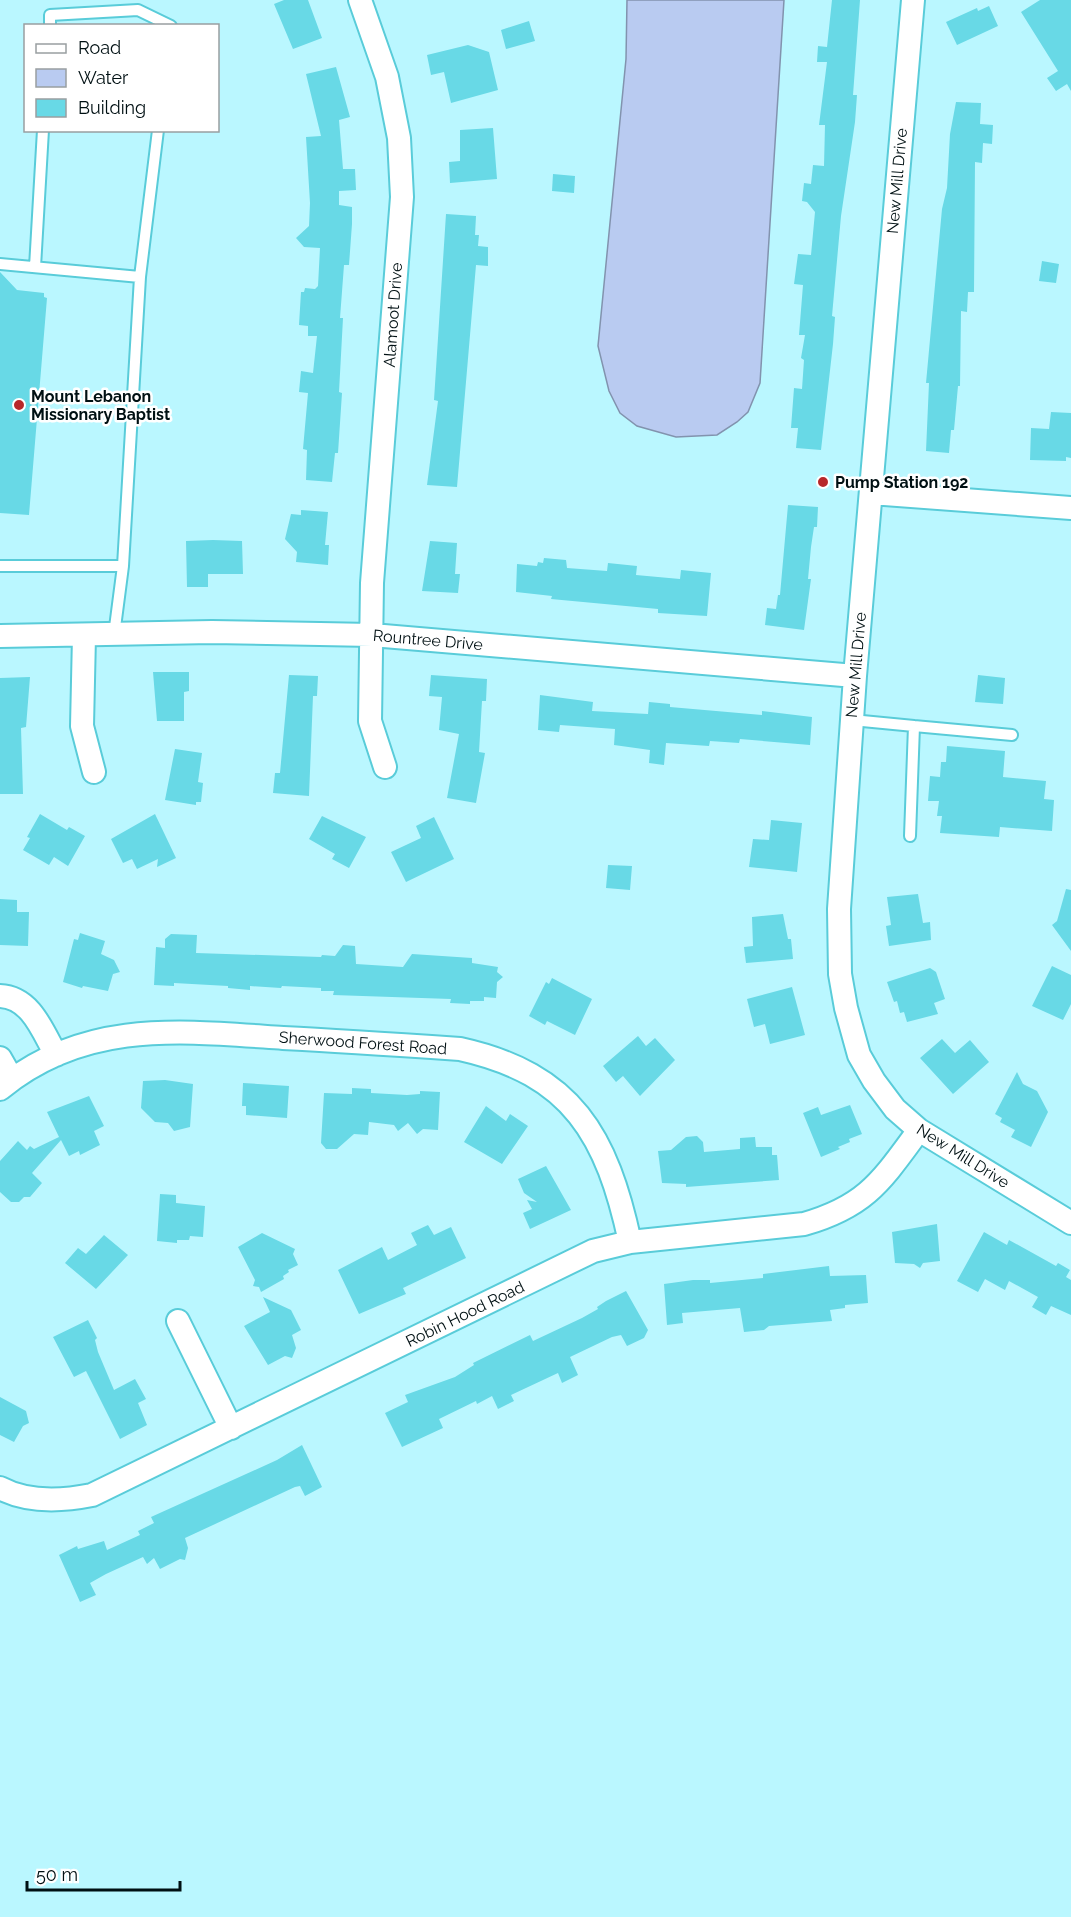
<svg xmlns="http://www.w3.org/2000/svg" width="1071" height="1917" font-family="Raleway,sans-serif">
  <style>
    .water { fill: #b9cbf1; stroke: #8293ae; stroke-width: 1.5 }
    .building { fill: #68d9e6 }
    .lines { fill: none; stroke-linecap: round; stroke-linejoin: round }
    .lane-casing { stroke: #59ccd9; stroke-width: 14 }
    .street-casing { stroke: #59ccd9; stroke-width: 26 }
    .lane { stroke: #fff; stroke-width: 10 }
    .street { stroke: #fff; stroke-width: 22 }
    .poi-dot { fill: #b7272a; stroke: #fff; stroke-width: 2 }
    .labels { text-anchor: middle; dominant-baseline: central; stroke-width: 5; stroke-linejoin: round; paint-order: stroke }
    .street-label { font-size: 16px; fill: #001013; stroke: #fff }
    .poi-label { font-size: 16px; font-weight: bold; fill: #001013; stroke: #fff; text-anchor: start }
  </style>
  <rect width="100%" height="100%" fill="#baf7ff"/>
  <!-- water -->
  <path class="water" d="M627,0H784L760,383L748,412L737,422L717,435L676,437L637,426L620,413L609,391L598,346L626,59Z"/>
  <!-- building -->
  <path class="building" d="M284,0H308L322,38L293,49L274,4Z
    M832,0H860L853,95H857L855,122L841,216L832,316L835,317L833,344L821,450L796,448L798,428H791L794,388L802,389L804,360L801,358L805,335H799L803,285L794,284L798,254L811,255L815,212L807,202L802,201L804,183L811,184L813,165L824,166L825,125H819L827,62H817L818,46L827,47Z
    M1040,0H1071V91L1067,84L1056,91L1047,78L1058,71L1021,12Z
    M989,6L998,26L957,45L946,22L977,8L978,11Z
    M529,21L535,41L506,49L501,30Z
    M468,45L489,52L498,90L451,103L444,72L431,75L427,55Z
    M336,67L350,117L339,120L343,169H355L356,190L339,191V205L352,207V224L349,265H344L340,318H343L339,392L342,393L338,453H335L332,482L306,480L307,450L303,449L308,393L299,392L301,371L313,373L317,336H308V326L299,325L301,292H304L305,288L315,289L318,286L320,248L304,247L296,238L309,226L310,203L306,137L321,136L306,74Z
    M956,102L981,103L980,124L993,125L992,144L983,143L982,163L975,162L974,292H968L967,312L961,311L960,386H958L954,430H951L949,453L926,451L929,383H926L942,209L947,188L950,134Z
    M493,128L497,179L450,183L449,162L460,161V130Z
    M553,174L575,176L574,193L552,191Z
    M446,214L476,216L475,235H479L478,246L488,247V266L476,265L457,487L427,485L438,401L434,400Z
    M1042,261L1059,264L1056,283L1039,281Z
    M0,272L17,290L44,293V297L47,298L29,515L0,513Z
    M1051,412L1071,413V458L1066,457V461L1030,460L1031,428L1049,429Z
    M788,505L818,507L817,527H814L811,547L808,579H811L804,630L765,625L767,608L776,609L778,595H780Z
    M301,510L328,512L325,545H329L328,565L296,562L297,552L285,539L291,514L301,515Z
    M213,540L242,541L243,574H208V587H187L186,541Z
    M430,541L457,543L455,574H460L458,593L422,591Z
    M544,558L566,560L567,568L607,571L608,563L637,566L636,575L680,579L681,570L711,573L707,616L658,613V609L551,599L552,596L516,592L517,564L537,566L538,562L543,563Z
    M153,672H189V691L184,692V721H157Z
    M289,675L318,676L317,696H313L309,796L273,793L275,773H280Z
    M431,675L487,679L486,701H482L479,752L485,753L476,803L447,798L459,734L439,730L442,697L429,696Z
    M978,675L1005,678L1003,704L975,702Z
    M30,677L26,727L21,728L23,794H0V678Z
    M540,695L593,702L592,711L648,714L649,702L670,704V707L762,715V711L812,717L810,745L740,739L739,743L710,741L709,746L666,743L664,765L649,763L650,750L614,745L615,729L560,725L559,732L538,730Z
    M947,746L1005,751L1003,777L1046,781L1044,799L1054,800L1052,831L1000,827L999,837L940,833L942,816H937L939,801H928L930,776L940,777L941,762H946Z
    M175,749L202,753L198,782L203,783L201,802H196V805L165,800Z
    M40,814L67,830L69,827L85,836L68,866L54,857L49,865L23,850L30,838L27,837Z
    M155,814L176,858L157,867L158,859L137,869L132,859L123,863L111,839Z
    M322,816L366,837L349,868L332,859L335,854L309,839Z
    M434,817L454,859L406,882L391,852L421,838L416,826Z
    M771,820L802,823L797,872L749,867L753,839L769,840Z
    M608,865L632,866L630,890L606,888Z
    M1066,889L1071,890V951L1052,925L1057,921Z
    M918,894L923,923L930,922L931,940L889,946L886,926L891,925L887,897Z
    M0,899L17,900V912H29L28,946L0,945Z
    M783,914L788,939H791L793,959L746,963L744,947L753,946L752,917Z
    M80,933L105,941L101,954L114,960L120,972L113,974L108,991L83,986L82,988L63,982L74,939L78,940Z
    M171,934L197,935L196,953L321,957L322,955L335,956L343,945L355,946L356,964L403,967L412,954L472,958V963L498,967L497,972L503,977L497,982L496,998L484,997V1001H470V1004L450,1003L451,999L333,995L334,991H321V988L282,986L281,988L250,986V990L228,988V986L174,983V986L154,985L156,947L165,948V939Z
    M1052,966L1071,975V1004L1063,1020L1032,1006Z
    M930,968L936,972L945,999L934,1003L938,1014L907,1022L904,1012L900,1013L897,1001L894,1002L887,982Z
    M552,978L592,999L575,1035L547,1021L545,1025L529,1016L546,982L549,984Z
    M792,987L805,1035L770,1044L765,1024L754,1027L747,999Z
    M638,1036L646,1046L655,1038L675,1060L640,1096L623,1076L616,1082L603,1066Z
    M942,1039L955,1053L970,1040L989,1062L953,1094L920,1058Z
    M1017,1072L1023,1084L1037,1091L1048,1112L1031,1147L1011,1137L1015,1130L1000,1122L1002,1118L995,1114Z
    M165,1080L193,1084L190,1127L174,1131L168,1123L155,1122L141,1108L143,1081Z
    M243,1083L289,1086L287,1118L246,1115V1106H242Z
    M352,1088L371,1089V1093L407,1095L420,1094V1091L440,1092L438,1130L423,1129L417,1134L408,1123L398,1131L394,1125L369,1122L368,1135L354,1134L337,1149H326L321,1143L324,1093L352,1094Z
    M89,1096L104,1126L94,1131L100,1145L80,1155L79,1151L69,1156L61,1140L32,1173L42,1183L30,1197H24L19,1202H11L0,1192V1161L18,1141L27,1150L30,1146L34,1149L59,1137L47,1112Z
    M850,1105L862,1134L849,1139L850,1142L838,1147L840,1149L821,1157L803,1113L818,1107L821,1115Z
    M486,1106L506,1121L510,1114L528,1126L502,1164L464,1142Z
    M697,1136L703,1142L704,1152L740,1149V1138L755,1137L756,1147H772V1155H777L779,1180L686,1187V1184L662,1183L658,1151L671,1150L686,1137Z
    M546,1166L571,1210L530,1229L523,1213L532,1209L527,1200L537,1202L524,1193L518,1179Z
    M160,1194L176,1195V1203L205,1206L203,1237L190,1236L189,1240H177V1243L157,1241Z
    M937,1224L940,1261L923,1263L920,1268L914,1264L895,1263L892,1232Z
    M428,1225L434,1235L451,1227L466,1258L403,1288L406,1294L359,1314L338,1270L382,1247L388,1260L417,1245L411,1233Z
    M984,1232L1007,1245L1009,1240L1056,1266L1058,1263L1070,1270L1066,1277L1071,1280V1315L1051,1306L1046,1315L1032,1307L1038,1297L1009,1281L1005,1290L985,1279L978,1292L957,1281Z
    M262,1233L295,1249L293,1254L298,1265L288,1270L289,1272L283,1276L284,1279L261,1292L259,1287L253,1286L255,1280L238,1247Z
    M104,1235L128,1255L96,1289L65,1263L78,1248L86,1254Z
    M829,1266L830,1276L866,1275L868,1303L845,1305V1308L830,1310L832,1321L769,1326L764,1330L744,1332L740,1308L682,1313L683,1323L667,1325L664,1284L693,1280H710V1283L763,1278V1274Z
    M626,1291L648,1330L644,1338L627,1346L621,1335L612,1337L570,1357L578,1375L562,1383L558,1373L511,1395L514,1401L498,1409L492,1396L477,1404L476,1401L439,1419L443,1428L402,1447L385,1413L408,1402L405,1395L455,1377L474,1365L473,1363L530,1335L533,1341L582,1318L598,1309L597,1307L606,1301Z
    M263,1297L291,1310L301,1330L292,1335L296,1348L292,1358L285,1356L268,1365L244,1326L270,1312Z
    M88,1320L97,1338L95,1340L98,1352L114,1390L135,1379L146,1399L138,1403L147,1425L120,1439L86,1371L74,1377L53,1337Z
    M0,1397L26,1411L29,1423L23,1426L14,1442L0,1435Z
    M302,1445L322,1487L305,1496L300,1486L295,1487L185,1538L188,1548L185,1560L180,1559L160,1569L154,1558L147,1564L143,1557L106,1574L90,1583L96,1595L80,1602L59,1555L77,1546L78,1549L104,1541L107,1550L140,1535L138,1531L154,1523L151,1517L277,1460Z"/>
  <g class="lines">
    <defs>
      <path id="lane" d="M50,26V15L138,10L171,26
        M0,264L140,277L123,566
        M35,267L43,130
        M140,277L158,130
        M0,566H123L114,635
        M852,720L914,726L910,836
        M914,726L1012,735"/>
      <path id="street" d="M360,0L387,77L399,138L402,197L372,583L370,721L385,767
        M913,0L855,676L839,909L840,974L846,1008L859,1055L874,1081L895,1109L919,1130L1071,1223
        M871,493L1071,508
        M0,636L212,632L372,635L855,676
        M84,636L82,726L94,772
        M0,996C31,997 43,1032 56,1055
        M0,1058L12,1079
        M0,1089C85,1019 181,1031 283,1038C342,1041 401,1045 460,1049C573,1074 607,1136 630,1242
        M178,1321L231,1428
        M0,1488C28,1503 62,1501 92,1495L593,1251L630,1242L804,1224C867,1206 882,1180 919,1130"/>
    </defs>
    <!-- lane casing -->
    <use href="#lane" class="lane-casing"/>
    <!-- street casing -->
    <use href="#street" class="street-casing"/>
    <!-- lane -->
    <use href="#lane" class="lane"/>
    <!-- street -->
    <use href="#street" class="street"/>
  </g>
  <!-- markers -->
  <g class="poi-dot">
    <circle cx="19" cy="405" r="6"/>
    <circle cx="823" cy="482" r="6"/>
  </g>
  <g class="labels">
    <!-- street labels -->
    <g class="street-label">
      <text transform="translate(897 181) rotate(-85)">New Mill Drive</text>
      <text transform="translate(393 315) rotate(-86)">Alamoot Drive</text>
      <text transform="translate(428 640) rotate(5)">Rountree Drive</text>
      <text transform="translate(856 665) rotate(-85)">New Mill Drive</text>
      <text transform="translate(363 1043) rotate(4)">Sherwood Forest Road</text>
      <text transform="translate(963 1156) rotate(32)">New Mill Drive</text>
      <text transform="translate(465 1314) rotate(-26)">Robin Hood Road</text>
    </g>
    <!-- poi labels -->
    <g class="poi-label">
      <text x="31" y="396">Mount Lebanon<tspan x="31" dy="18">Missionary Baptist</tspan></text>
      <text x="835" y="482">Pump Station 192</text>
    </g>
  </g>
  <!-- legend -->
  <rect x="24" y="24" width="195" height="108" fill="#ffffff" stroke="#999fa1" stroke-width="1.5"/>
  <rect x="36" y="44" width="30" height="9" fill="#ffffff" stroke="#999fa1" stroke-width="1.5"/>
  <text x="78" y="54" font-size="18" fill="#001013">Road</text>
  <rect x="36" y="69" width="30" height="18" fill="#b9cbf1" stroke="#999fa1" stroke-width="1.5"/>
  <text x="78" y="84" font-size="18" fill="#001013">Water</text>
  <rect x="36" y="99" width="30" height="18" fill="#68d9e6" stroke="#999fa1" stroke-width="1.5"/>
  <text x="78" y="114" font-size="18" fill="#001013">Building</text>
  <!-- scale -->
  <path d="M27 1881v9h153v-9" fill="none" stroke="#001013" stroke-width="3"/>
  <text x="36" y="1881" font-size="18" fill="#001013" stroke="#ffffff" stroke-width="4.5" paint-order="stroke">50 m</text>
</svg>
